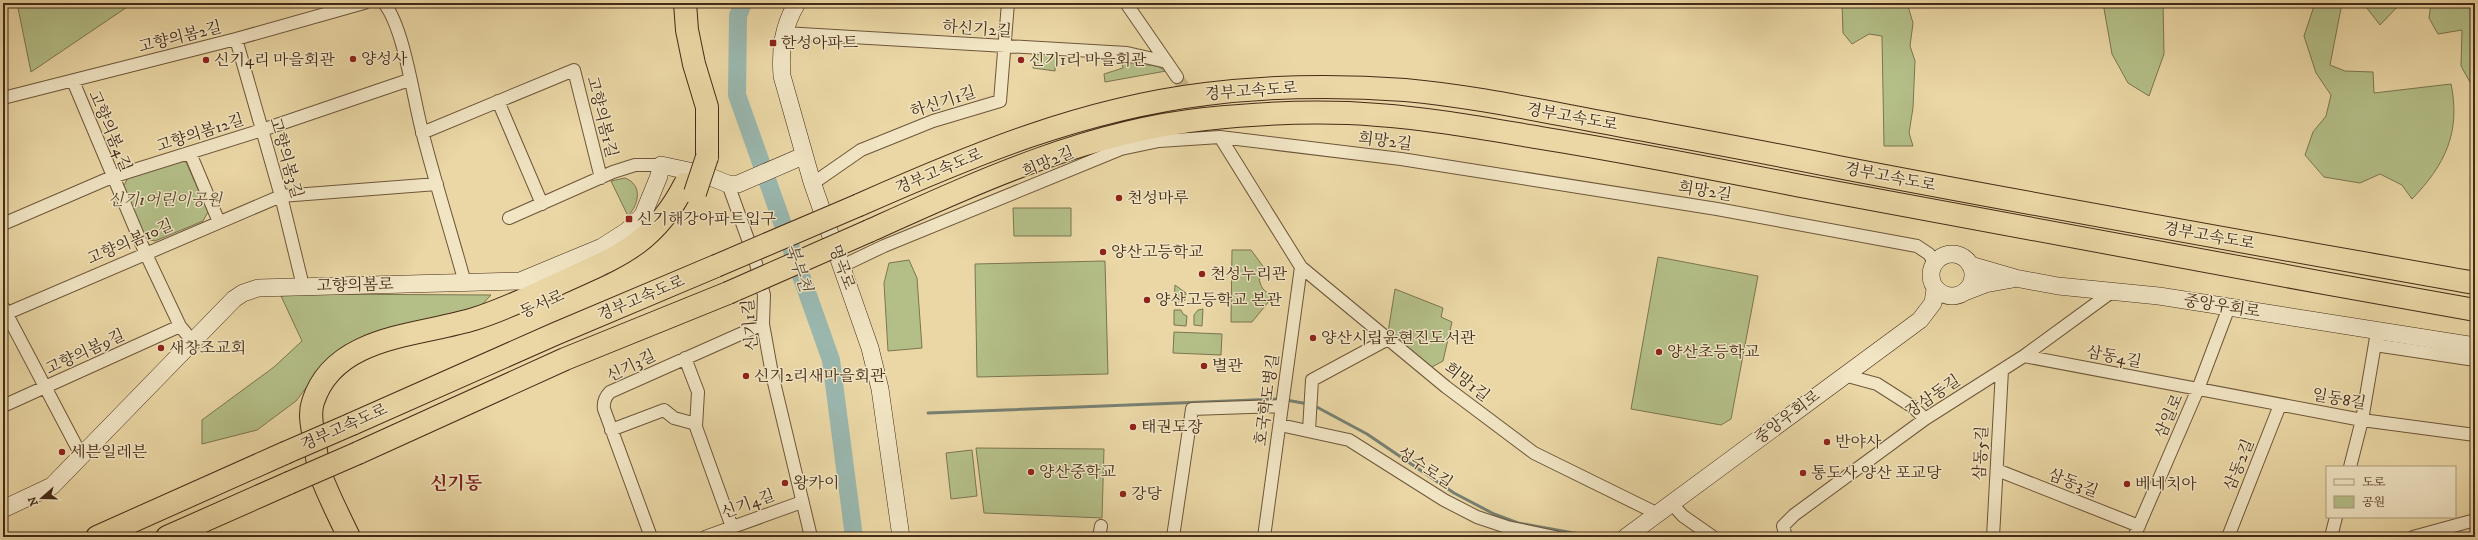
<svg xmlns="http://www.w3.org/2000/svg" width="2478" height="540" font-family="'IM FELL DW Pica','Noto Serif KR',serif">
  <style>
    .green { fill: #b4bf88; stroke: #7c7550 }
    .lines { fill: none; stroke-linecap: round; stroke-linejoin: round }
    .stream { stroke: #788073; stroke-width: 3 }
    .river { stroke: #9ab8b0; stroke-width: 18 }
    .street-tunnel { stroke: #c9b589; stroke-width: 12; stroke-dasharray: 12 6; stroke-linecap: butt }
    .street-casing { stroke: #6e563a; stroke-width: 14 }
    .secondary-casing { stroke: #452b17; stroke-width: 18 }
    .highway-casing { stroke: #452b17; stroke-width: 24 }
    .street { stroke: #f1e5c4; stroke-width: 12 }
    .secondary { stroke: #f1e5c4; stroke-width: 17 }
    .highway { stroke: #ead7a5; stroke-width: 22 }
    .highway-bridge-casing { stroke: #452b17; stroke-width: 24; stroke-linecap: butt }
    .highway-bridge { stroke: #ead7a5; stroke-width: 22 }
    .poi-dot { fill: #8f2418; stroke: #f1e5c4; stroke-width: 1.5 }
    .labels { text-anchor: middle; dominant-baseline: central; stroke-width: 3; stroke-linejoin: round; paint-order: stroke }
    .street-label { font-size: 16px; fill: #452b17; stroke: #f1e5c4 }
    .poi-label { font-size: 16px; fill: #452b17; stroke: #f1e5c4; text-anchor: start }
    .park-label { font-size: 16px; font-style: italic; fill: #5b492e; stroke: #f1e5c4 }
    .water-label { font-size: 17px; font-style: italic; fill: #564736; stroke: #f1e5c4 }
    .quarter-label { font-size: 18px; font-weight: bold; fill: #7a1f14; stroke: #f1e5c4 }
  </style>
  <rect width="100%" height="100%" fill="#ead7a5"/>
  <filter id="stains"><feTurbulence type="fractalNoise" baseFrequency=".005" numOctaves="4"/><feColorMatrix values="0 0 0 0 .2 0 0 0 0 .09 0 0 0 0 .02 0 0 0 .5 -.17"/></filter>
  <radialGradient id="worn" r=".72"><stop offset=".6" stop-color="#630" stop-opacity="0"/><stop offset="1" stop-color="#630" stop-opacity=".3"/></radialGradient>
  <!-- green -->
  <path class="green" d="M17,3H133L31,72Z
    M1842,3H1910L1908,6L1913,23L1910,46L1915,61L1913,108L1909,133L1913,146H1884L1882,36L1869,34L1852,44L1843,33Z
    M2103,3H2163L2164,54L2149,96L2128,83L2112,54Z
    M2315,3H2342L2330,65L2345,71L2373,72L2374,93L2451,84C2461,132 2445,165 2412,199L2402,185L2380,174L2360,183L2324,177L2305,155L2313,132L2326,116L2331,95L2316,73L2304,36Z
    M2363,3H2401L2380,25Z
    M2431,3H2475V91L2461,66L2462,30L2438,34L2429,18Z
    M1035,52L1056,54L1055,71L1033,68Z
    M1122,62L1157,66L1166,71L1105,82L1104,74L1123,68Z
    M176,160L186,162L208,212L203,221L155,241L145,239L123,187L129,176Z
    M625,178C643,185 639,204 628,216L611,181Z
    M1013,208H1071V236H1014Z
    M1232,250H1251L1265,269L1259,277C1260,287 1264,293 1274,295L1252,322H1231Z
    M1658,257L1758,276L1731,419L1721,425L1631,409Z
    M909,260L917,278L922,348L888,351L884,283L889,263Z
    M1105,261L1108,374L977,377L975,264Z
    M1175,285L1186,293L1185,300L1174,303Z
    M1395,289L1443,308L1441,317L1452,322L1443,361L1430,368L1388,332Z
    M298,294L491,295L480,307L319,371L296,401L257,430L202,444V420L274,367L302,341L281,296Z
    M1203,309L1202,326L1194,325V315L1198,310Z
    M1174,310H1181L1183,314L1187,316L1186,326L1174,325Z
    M1174,332L1222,334L1221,355L1173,353Z
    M976,448L1104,449L1102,518L984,513Z
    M972,450L977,496L951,499L946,453Z"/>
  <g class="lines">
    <!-- stream -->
    <path class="stream" d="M1286,400L1308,404
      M1313,405L1367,434L1454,493L1494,514L1518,523L1590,536
      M928,413L1280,399"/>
    <!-- river -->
    <path class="river" d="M743,3L738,16L737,95L831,360L854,537"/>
    <!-- street-tunnel -->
    <path class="street-tunnel" d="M1177,77L1220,137"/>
    <defs>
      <path id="street" d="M384,3C404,28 413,97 422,131C435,182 451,232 465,283
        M1126,3L1177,77
        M784,33L1127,53L1167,62
        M236,39L281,196L303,286
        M73,81L145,252L180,326L193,342
        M3,98L236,39L364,3
        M498,101L542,204
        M422,133L574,70L601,178
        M1220,137L1301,267L1446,387L1534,453L1658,514
        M190,153L219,222
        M728,184L754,256L764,295L763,324L772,374L811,537
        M812,184L861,150L933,121L1000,101L1008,3
        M509,218L613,172L635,165H661
        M3,224L112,177L262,130L409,80
        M842,266L884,246L1121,149L1159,141L1220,137L1401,159L1717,209L1917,246L1929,254L1934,262
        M3,307L81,455
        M3,315L281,196L437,184
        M2375,345L2475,360
        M2024,356L2362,420L2475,435
        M685,358L698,392L696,427L732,527
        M1844,375L1877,384L1913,407L1925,419
        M3,406L180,326
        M1280,425L1349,440L1444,500L1477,517L1507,527L1555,537
        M611,430L664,410L674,418L696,424
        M1309,430L1312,380L1388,339
        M2350,467L2362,420L2377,332
        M1997,470L2139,526
        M1672,504L1683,516L1713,537
        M651,537L604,409C603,402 605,397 610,392L763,324
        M705,537L802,502
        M1099,537L1101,526
        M1173,537L1192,409L1282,406
        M1264,537L1301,267
        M1786,537L1783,526L1794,515L1925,419L2024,356L2113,291
        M1993,537L2002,370
        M2134,537L2198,389L2229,307
        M2228,537L2280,405
        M2331,537L2336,517
        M2413,537L2475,520"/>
      <path id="secondary" d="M797,3C783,26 780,49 782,76L812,182L870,348L880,389L901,537
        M1931 275a21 21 0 1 1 42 0a21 21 0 1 1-42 0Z
        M1970,265L2015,278L2058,286L2159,296L2475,346
        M1967,291L1985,284L2013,279
        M3,509L52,486L234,299L243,293L258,288L520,281L602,247L627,231L643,215L659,176L661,165L703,174L728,184H738L803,156
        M1626,537L1920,320L1933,303L1935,289"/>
      <path id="highway" d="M685,3L687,30L694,64L707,107V157
        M859,205C972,155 1082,109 1206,94C1271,86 1339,85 1405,90C1471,96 1536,110 1601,122C1680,137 1759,151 1838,167C2050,208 2262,245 2475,283
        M869,231C978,182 1085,132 1205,119C1262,113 1320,110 1378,115C1433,119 1487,129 1541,138C1628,152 1714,169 1801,186C2025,229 2250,270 2475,310
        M352,424L555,334L716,266
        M358,453L565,359L728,293
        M97,537L285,453
        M167,537L289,483
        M349,537C339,516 328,495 320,473C317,462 316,449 314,438C312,426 309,413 313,402C334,335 419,336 474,319C503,310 530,297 558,284C617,257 654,245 685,184"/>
    </defs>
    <!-- street casing -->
    <use href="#street" class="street-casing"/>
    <!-- secondary casing -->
    <use href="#secondary" class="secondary-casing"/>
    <!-- highway casing -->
    <use href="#highway" class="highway-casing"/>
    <!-- street -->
    <use href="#street" class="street"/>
    <!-- secondary -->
    <use href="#secondary" class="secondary"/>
    <!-- highway -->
    <use href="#highway" class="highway"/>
    <defs>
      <path id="highway-bridge" d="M695,193L707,157
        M716,266L859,205
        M728,293L869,231
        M285,453L352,424
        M289,483L358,453"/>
    </defs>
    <!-- highway-bridge casing -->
    <use href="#highway-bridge" class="highway-bridge-casing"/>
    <!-- highway-bridge -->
    <use href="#highway-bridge" class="highway-bridge"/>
  </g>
  <!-- markers -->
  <g class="poi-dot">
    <rect x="769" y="39" width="8" height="8" rx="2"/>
    <circle cx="353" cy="59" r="4"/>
    <circle cx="206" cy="60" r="4"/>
    <circle cx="1021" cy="60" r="4"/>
    <circle cx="1119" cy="198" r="4"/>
    <rect x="625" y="215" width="8" height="8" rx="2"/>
    <circle cx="1103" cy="252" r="4"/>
    <circle cx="1202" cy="274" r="4"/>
    <circle cx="1147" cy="300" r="4"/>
    <circle cx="1313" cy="338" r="4"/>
    <circle cx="161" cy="348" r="4"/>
    <circle cx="1659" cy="352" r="4"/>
    <circle cx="1204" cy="366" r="4"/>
    <circle cx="746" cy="376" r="4"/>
    <circle cx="1133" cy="427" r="4"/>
    <circle cx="1827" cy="442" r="4"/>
    <circle cx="62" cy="452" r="4"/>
    <circle cx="1031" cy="472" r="4"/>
    <circle cx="1803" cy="473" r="4"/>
    <circle cx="785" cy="483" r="4"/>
    <circle cx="2127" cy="484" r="4"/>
    <circle cx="1123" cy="494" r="4"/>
  </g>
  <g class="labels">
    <!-- street labels -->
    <g class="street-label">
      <text transform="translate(977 29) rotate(4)">하신기2길</text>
      <text transform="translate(180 37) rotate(-14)">고향의봄2길</text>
      <text transform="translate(1251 91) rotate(-4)">경부고속도로</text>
      <text transform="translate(943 102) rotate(-18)">하신기1길</text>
      <text transform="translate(602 117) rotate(76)">고향의봄1길</text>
      <text transform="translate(1572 117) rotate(10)">경부고속도로</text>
      <text transform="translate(110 131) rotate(67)">고향의봄4길</text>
      <text transform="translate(200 133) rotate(-18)">고향의봄12길</text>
      <text transform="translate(1385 141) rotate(7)">희망2길</text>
      <text transform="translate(286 158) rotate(74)">고향의봄3길</text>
      <text transform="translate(1048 162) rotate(-23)">희망2길</text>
      <text transform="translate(939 171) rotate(-23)">경부고속도로</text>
      <text transform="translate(1890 177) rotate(11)">경부고속도로</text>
      <text transform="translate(1705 191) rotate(9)">희망2길</text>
      <text transform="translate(2209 236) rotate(10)">경부고속도로</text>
      <text transform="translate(130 242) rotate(-23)">고향의봄10길</text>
      <text transform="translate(842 267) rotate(70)">명곡로</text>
      <text transform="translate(355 285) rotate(-1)">고향의봄로</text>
      <text transform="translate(641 298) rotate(-23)">경부고속도로</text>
      <text transform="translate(542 304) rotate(-24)">동서로</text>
      <text transform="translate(2222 306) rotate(9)">중앙우회로</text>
      <text transform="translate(750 325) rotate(-95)">신기1길</text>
      <text transform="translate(85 352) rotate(-25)">고향의봄9길</text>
      <text transform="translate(2114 357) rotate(11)">삼동4길</text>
      <text transform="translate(631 366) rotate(-26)">신기3길</text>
      <text transform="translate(1467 382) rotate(38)">희망1길</text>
      <text transform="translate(1933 396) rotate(-34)">장삼동길</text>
      <text transform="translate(2339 399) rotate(10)">일동8길</text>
      <text transform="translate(1267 400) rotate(-82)">호국학도병길</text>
      <text transform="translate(2169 416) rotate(-66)">삼일로</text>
      <text transform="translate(1787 417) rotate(-37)">중앙우회로</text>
      <text transform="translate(344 427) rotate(-24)">경부고속도로</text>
      <text transform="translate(1981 453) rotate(-87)">삼동5길</text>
      <text transform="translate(2239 465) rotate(-68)">삼동2길</text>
      <text transform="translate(1425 468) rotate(33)">성수로길</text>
      <text transform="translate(2073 483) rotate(21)">삼동3길</text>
      <text transform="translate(748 504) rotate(-20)">신기4길</text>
    </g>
    <!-- poi labels -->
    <g class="poi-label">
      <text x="781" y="43">한성아파트</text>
      <text x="361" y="59">양성사</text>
      <text x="214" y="60">신기4리 마을회관</text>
      <text x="1029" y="60">신기1리 마을회관</text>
      <text x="1127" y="198">천성마루</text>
      <text x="637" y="219">신기해강아파트입구</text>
      <text x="1111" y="252">양산고등학교</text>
      <text x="1210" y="274">천성누리관</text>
      <text x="1155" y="300">양산고등학교 본관</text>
      <text x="1321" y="338">양산시립윤현진도서관</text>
      <text x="169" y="348">새창조교회</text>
      <text x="1667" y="352">양산초등학교</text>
      <text x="1212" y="366">별관</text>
      <text x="754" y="376">신기2리새마을회관</text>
      <text x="1141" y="427">태권도장</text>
      <text x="1835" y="442">반야사</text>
      <text x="70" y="452">세븐일레븐</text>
      <text x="1039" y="472">양산중학교</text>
      <text x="1811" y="473">통도사 양산 포교당</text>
      <text x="793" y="483">왕카이</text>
      <text x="2135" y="484">베네치아</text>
      <text x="1131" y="494">강당</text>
    </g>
    <!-- park labels -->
    <g class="park-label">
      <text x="165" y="200">신기1어린이공원</text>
    </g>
    <!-- water labels -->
    <g class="water-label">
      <text transform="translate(798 268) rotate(71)">북부천</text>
    </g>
    <!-- quarter labels -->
    <g class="quarter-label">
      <text x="456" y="484">신기동</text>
    </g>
  </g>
  <!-- margin -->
  <rect width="2478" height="540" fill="none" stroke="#ead7a5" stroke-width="16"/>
  <rect x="4" y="4" width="2470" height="532" fill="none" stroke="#452b17" stroke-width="2"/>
  <rect x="8" y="8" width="2462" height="524" fill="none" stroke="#452b17"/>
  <!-- legend -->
  <rect x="2326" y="466" width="130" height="52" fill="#f1e5c4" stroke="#ac9b7f"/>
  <rect x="2334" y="479" width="20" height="6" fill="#f1e5c4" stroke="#ac9b7f"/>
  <text x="2362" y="486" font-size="12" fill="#452b17">도로</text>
  <rect x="2334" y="496" width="20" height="12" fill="#b4bf88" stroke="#ac9b7f"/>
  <text x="2362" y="506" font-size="12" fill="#452b17">공원</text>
  <!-- north arrow -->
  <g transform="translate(42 498) rotate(250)" stroke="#f1e5c4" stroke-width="3" paint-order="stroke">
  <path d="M0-3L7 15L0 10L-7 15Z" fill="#452b17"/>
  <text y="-6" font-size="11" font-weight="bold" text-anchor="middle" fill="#452b17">N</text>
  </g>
  <rect width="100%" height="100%" filter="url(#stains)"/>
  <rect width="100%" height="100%" fill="url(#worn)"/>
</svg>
